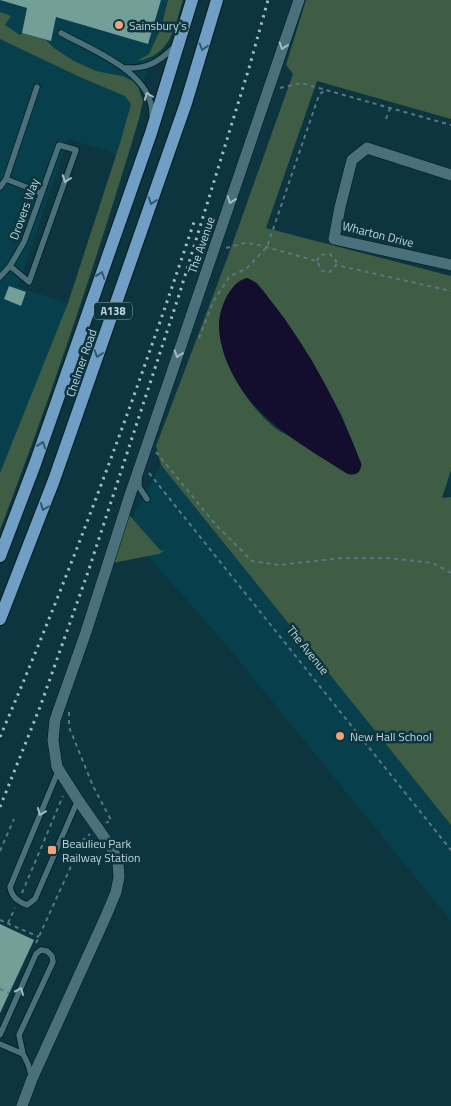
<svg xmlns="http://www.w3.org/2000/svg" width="451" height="1106" font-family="'Titillium Web',sans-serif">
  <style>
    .built { fill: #083f4c }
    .green { fill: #3f5c45; fill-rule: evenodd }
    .water { fill: #130d2e }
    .building { fill: #749f98 }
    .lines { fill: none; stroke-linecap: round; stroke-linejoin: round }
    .service-casing { stroke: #001b23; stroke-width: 7 }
    .minor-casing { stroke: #001b23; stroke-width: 12 }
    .primary-casing { stroke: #001b23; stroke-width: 14 }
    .path { stroke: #587881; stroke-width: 2; stroke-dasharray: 4 4; stroke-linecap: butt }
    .service { stroke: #49707b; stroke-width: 5.5 }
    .minor { stroke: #49707b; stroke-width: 11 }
    .primary { stroke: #719ec4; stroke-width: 12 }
    .rail { stroke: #a3bbc2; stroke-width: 3; stroke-dasharray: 2.5 5; stroke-linecap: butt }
    .oneway { stroke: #a3bcc4 }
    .oneway2 { stroke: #2f5a6e }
    .poi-dot { fill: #f0a27a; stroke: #0c353f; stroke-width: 2 }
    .labels { text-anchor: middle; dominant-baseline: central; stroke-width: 5; stroke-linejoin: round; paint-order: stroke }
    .shield { fill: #0c353f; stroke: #8ba5ad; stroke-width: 1 }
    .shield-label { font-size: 11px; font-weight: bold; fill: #c1d5dc }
    .poi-label { font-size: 12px; fill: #c1d5dc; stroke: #0c353f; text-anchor: start }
    .street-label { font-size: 12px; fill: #c1d5dc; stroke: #0c353f }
  </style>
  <rect width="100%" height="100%" fill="#0c353f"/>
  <!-- built -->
  <path class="built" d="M0,0H171L158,44L136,100L116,158L111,152L68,139L18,287L68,303L0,473Z
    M161,465L451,825V921L228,647L125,530Z"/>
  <!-- green -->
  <path class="green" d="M168,0H183C174,28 171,56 137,61L149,54L161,28Z
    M306,0H451V119L317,81L266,228L451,276V470L442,498L451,497V825L161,465L156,446L227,259L293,74L286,65ZM247,278L257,283L285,319L311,359L342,416L362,466C343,458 324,450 306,442C298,439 289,436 281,432C249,411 211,351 221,312C224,299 234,281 247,278Z
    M0,12L11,16L5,25L20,35L22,33L46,40L54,48L74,61L96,71L122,76L133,81L138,87L143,101L139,119C97,259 52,394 0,530V473L68,303L121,140L131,104L125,96L82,78L0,39Z
    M122,507L161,551L165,550L159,554L102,565Z"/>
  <!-- water -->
  <path class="water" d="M247,278C259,282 266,295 274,305C311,353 339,406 361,463C362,473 355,477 346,473C296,441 247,416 225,357C220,341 216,325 222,308C226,296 234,281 247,278Z"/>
  <!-- building -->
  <path class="building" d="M0,0H161L148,44L56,17L51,41L22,33L27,8Z
    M9,286L26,292L21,306L4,299Z
    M0,924L34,940L0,1013Z"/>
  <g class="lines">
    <defs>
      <path id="service" d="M61,33C92,50 154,73 152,115
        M124,68C146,69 158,63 173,48
        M6,179L41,193
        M0,187L6,179L37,87
        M0,277L10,266L24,242L59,145L76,150L29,282L10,266
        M139,479V487L147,499
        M57,769V774L10,887C12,897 17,901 27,905L35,899L78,800
        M0,1035L36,954L41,950L47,951L52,956L53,962L19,1035L23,1054L0,1044
        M23,1054L28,1064L32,1078"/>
      <path id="minor" d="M451,175L367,148L352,160L340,207L334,239L451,265
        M22,1106L32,1079L106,916L116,892L119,877L118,863L113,850L78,800L57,767L53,740L55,720L86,632L129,498L299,0"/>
      <path id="primary" d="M0,556L35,464L151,133L192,0
        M0,619L54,480L186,103L217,0"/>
    </defs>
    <!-- service casing -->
    <use href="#service" class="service-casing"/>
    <!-- minor casing -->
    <use href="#minor" class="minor-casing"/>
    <!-- primary casing -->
    <use href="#primary" class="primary-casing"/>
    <!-- path -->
    <path class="path" d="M280,88L301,83L451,125
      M386,119L390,108
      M226,248L244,243L255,244L317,261L322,271L330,272L336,265L451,291
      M317,261L320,255L330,254L336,261V265
      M199,338L213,302L230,276L246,269L267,247L319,95L325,90
      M156,452L216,525L252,561L279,565L342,558H388L433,563L451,573
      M149,473L451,850
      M69,712V727L93,786L111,820L106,823
      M0,851L14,819
      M22,893L63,796
      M0,920L39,937
      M8,923L15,908
      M36,943L83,840L90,834
      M0,989L9,993"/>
    <!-- service -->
    <use href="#service" class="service"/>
    <!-- minor -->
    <use href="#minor" class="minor"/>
    <!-- primary -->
    <use href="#primary" class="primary"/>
    <!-- rail -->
    <path class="rail" d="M0,737C72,569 136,396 194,222
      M0,807L40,707L88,572L179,295L249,68L268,0"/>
  </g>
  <!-- one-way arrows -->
  <defs><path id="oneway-chevron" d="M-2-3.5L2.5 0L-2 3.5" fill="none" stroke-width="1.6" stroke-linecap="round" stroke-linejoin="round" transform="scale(1.25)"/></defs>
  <g class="oneway">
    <use href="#oneway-chevron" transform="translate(283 46) rotate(109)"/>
    <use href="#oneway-chevron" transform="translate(148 96) rotate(-111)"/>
    <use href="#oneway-chevron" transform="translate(66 179) rotate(110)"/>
    <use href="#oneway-chevron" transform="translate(231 200) rotate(109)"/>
    <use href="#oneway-chevron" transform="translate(178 354) rotate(109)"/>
    <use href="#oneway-chevron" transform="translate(41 812) rotate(113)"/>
    <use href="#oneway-chevron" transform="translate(20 991) rotate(-66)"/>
  </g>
  <g class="oneway2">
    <use href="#oneway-chevron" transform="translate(203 47) rotate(107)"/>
    <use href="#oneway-chevron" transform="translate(152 201) rotate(109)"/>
    <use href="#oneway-chevron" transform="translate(101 275) rotate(-71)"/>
    <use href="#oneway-chevron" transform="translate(98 354) rotate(109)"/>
    <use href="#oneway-chevron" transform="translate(42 445) rotate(-71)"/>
    <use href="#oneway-chevron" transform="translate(44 507) rotate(111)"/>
  </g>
  <!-- markers -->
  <g class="poi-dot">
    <circle cx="119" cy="25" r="5"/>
    <circle cx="340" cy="736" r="5"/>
    <rect x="47" y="845" width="10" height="10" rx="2.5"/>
  </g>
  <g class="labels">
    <!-- shield labels -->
    <rect class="shield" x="94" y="302.5" width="38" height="17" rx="4"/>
    <g class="shield-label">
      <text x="113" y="311">A138</text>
    </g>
    <!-- poi labels -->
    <g class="poi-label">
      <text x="129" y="25">Sainsbury's</text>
      <text x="350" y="736">New Hall School</text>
      <text x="62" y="843">Beaulieu Park<tspan x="62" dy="14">Railway Station</tspan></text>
    </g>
    <!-- street labels -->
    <g class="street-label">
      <text transform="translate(24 209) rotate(-70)">Drovers Way</text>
      <text transform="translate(378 234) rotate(14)">Wharton Drive</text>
      <text transform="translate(201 245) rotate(-71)">The Avenue</text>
      <text transform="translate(81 363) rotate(-71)">Chelmer Road</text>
      <text transform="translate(308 650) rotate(51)">The Avenue</text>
    </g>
  </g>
</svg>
